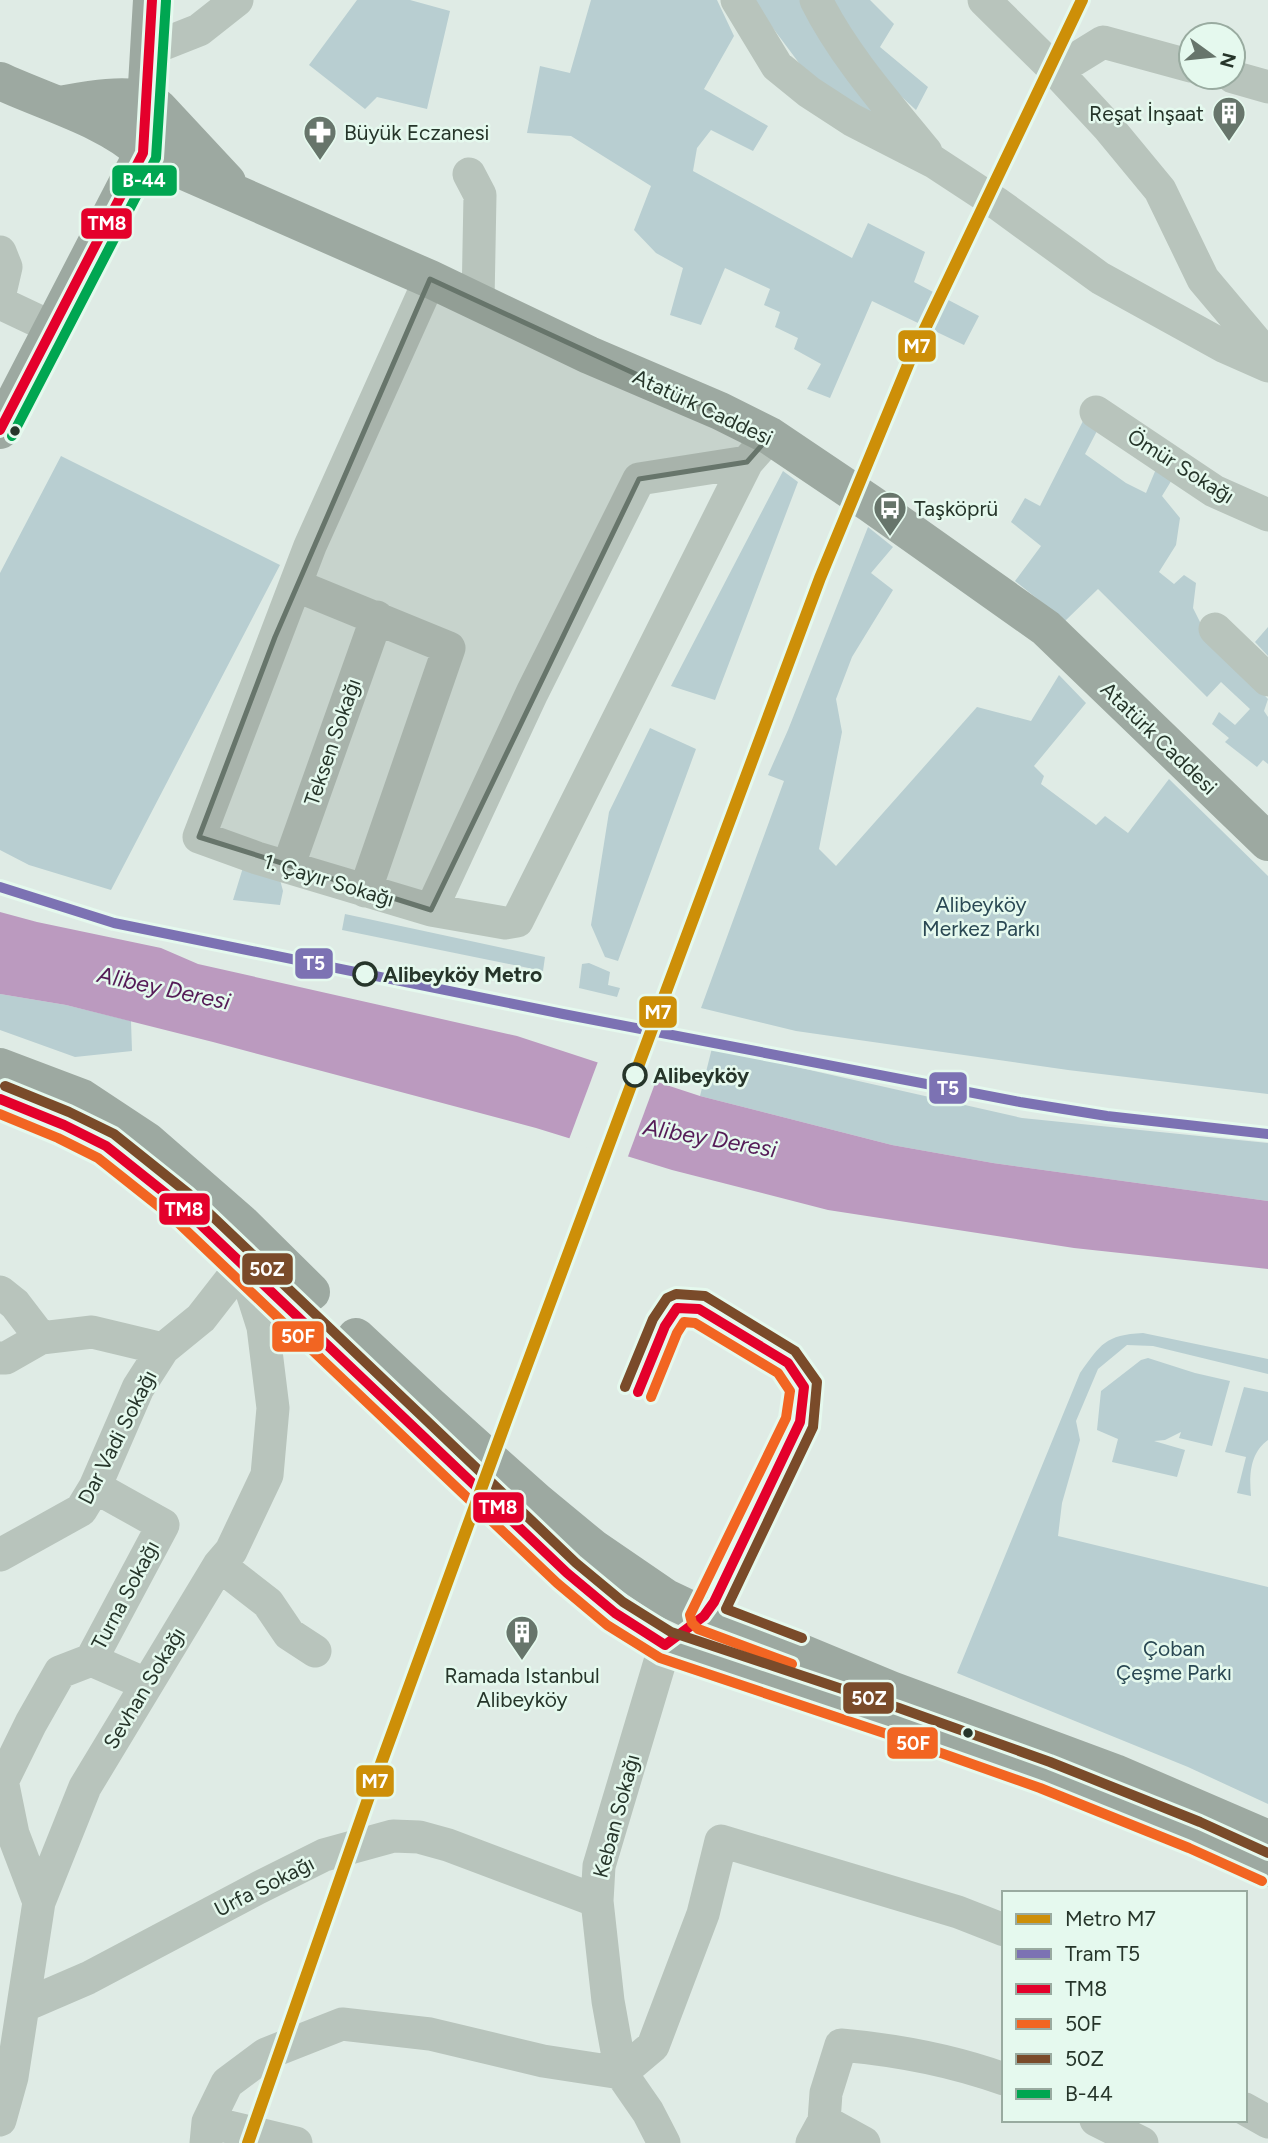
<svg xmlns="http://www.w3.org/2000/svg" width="1268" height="2143" font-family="Figtree,sans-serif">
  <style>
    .green { fill: #b8ced1 }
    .water { fill: #bb9abf }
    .pier { fill: #dfebe5 }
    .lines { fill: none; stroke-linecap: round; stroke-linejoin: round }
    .minor { stroke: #b8c4bc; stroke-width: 33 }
    .major { stroke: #9da9a1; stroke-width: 38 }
    .bus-1-casing { stroke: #e5f9ee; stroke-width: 16 }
    .bus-2-casing { stroke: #e5f9ee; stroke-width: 16 }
    .bus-3-casing { stroke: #e5f9ee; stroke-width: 16 }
    .bus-4-casing { stroke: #e5f9ee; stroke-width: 16 }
    .bus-1 { stroke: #e4002b; stroke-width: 10 }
    .bus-2 { stroke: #f26522; stroke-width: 10 }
    .bus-3 { stroke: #7a4b2a; stroke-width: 10 }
    .bus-4 { stroke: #00a651; stroke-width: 10 }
    .tram-1-casing { stroke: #e5f9ee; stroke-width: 16 }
    .tram-1 { stroke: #7c72b3; stroke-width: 10 }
    .metro-1-casing { stroke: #e5f9ee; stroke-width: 18 }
    .metro-1 { stroke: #cd8f08; stroke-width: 12 }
    .marked { fill: #67756b; fill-opacity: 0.2; stroke: #67756b; stroke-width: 5; stroke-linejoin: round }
    .bus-dot { fill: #26352a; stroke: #e5f9ee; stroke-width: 2.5 }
    .stop-dot { fill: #e5f9ee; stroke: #26352a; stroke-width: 3.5 }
    .labels { text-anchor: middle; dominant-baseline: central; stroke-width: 5; stroke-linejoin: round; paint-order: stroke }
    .poi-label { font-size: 21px; fill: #26352a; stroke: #e5f9ee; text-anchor: start }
    .street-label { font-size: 21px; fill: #26352a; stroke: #e5f9ee }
    .park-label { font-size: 21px; fill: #2a4853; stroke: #e5f9ee }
    .stop-label { font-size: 21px; font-weight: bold; fill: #26352a; stroke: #e5f9ee; text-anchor: start }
    .water-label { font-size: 23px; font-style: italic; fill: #551b57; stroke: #e5f9ee }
    .line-badge { stroke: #e5f9ee; stroke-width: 2.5 }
    .badge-label { font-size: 19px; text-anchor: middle; font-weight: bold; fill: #fff }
  </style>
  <rect width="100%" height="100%" fill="#dfebe5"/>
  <!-- green -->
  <path class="green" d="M357,0H410L450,11L427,109L377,97L365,109L309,65Z
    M591,0H717L734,36L704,89L768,126L753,151L711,130L697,148L693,171L852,258L868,223L925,252L914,282L979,316L964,345L872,301L830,398L807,389L821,364L794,349L798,338L775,327L780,312L764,305L770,289L725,268L701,325L670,315L683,268L656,253L634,230L651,186L571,136L527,133L540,66L570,73Z
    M752,0H801L889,126L808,75Z
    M828,0H870L894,24L880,47L928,87L916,110L866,64Z
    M1084,419L1098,429L1085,454L1126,483L1146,493L1156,469L1173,478L1162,496L1180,518L1176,545L1159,572L1174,584L1184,575L1196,583L1193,608L1205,632L1268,699L1264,711L1268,717V764L1263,760L1257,767L1225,742L1229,738L1212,724L1219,712L1235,725L1250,709L1221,682L1207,697L1098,589L1065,621L1015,581L1041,546L1011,522L1025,498L1040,506Z
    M61,456L280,565L111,890L29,865L0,850V573Z
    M783,471L798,482L715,700L671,686Z
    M868,527L893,547L871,573L893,590L852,657L836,699L842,732L819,849L836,866L977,707L1031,721L1059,675L1086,703L1034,766L1044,776L1041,784L1096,825L1105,816L1128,833L1169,779L1268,876V1094L1068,1070L796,1031L701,1008L784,781L768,775L788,730Z
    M1268,627V656L1255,642Z
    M650,728L696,749L618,961L605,957L591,925L609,812Z
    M245,861L279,876L283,891L280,905L233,900Z
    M345,914L545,957L543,971L342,930Z
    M589,963L610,972L608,985L620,988L617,997L579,988L582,964Z
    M0,994L66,1005L131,1021L132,1051L75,1057L0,1030Z
    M712,1048L1022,1118L1268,1143V1201L993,1163L892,1145L700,1096Z
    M1143,1333L1268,1359V1374L1153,1346L1127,1345L1098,1369L1076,1421L1080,1440L1062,1503L1058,1536L1268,1587V1804L1188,1767L957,1673L1080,1373C1101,1344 1105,1335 1143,1333Z
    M1148,1358L1195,1373L1230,1381L1212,1446L1179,1438L1181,1432L1165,1440L1154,1441L1185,1450L1177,1477L1112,1462L1118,1439L1097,1430L1101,1391L1141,1360Z
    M1244,1387L1268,1392V1440C1250,1453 1249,1475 1251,1496L1237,1493L1246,1457L1225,1452Z"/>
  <!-- water -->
  <path class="water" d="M0,912L37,922L161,948L198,964L517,1036L700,1096L892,1145L993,1163L1268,1201V1269L1074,1248L828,1210L672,1170L536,1128L213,1042L66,1005L0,994Z"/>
  <!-- pier -->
  <path class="pier" d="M599,1059L657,1078L627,1159L568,1142Z"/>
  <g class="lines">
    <!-- minor -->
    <path class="minor" d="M737,0L777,66L809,92L852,120L934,162L998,204L1100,278L1225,347L1268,366
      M816,0C844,56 887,104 926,152
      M984,0L1056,71L1108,127L1160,190L1203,279L1268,356
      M151,49L199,30L237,0
      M1056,71L1103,42L1191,66
      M1233,77L1268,87
      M469,174L480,195L478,302
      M0,252L6,267L0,293
      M430,279L310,546L199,837L257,858L431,910L505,923L517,921L747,462L770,436
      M0,303L53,328
      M1096,412L1214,491L1268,515
      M295,585L449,648L365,891
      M1215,629L1268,680
      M288,867L377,617
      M431,910L532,693L639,479L747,462
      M0,1292L15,1304L41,1338
      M0,1358H6L41,1338L92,1332L163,1349
      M0,1555L81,1510L95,1487L138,1388L163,1349L201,1318L243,1264
      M219,1565L268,1603L289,1634L315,1651
      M91,1660L163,1525L95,1487
      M3,1785L13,1834L39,1902
      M0,1786L31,1723L60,1672L91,1660L146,1684
      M23,2006L88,1978L258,1888L324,1855L393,1836L419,1837L448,1845L597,1901
      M1245,2109L1268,2122
      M0,2120L12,2077L39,1902L85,1787L219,1565L231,1551L267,1475L273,1408L263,1327L243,1264
      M1096,2120L1142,2143
      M824,2121L864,2143
      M208,2122L296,2143
      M206,2143L208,2122L227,2083L266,2054L342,2024L430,2034L543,2061L621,2073L653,2046L703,1914L721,1841L958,1912L1004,1930
      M664,2143L648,2112L621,2073L608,2001L597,1901L599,1866L665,1645
      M812,2143L824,2121L826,2093L841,2045C897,2050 951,2060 1004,2079"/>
    <!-- major -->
    <path class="major" d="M0,81C42,101 110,120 143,153L430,279L589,355L720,411L770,436L871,504L1046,628L1268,842
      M59,105C83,101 122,93 145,100C151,101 155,106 159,109L227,182
      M0,430L143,153L152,0
      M0,1067L82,1098L147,1141L240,1222L311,1292
      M0,1099L64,1125L106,1146L180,1205L214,1235L567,1573L615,1613L665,1645C870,1713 1072,1777 1268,1868
      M356,1337L430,1406L536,1501L593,1548L666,1598L704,1616L763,1637L891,1690L1115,1773L1266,1838"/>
    <defs>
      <path id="bus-1" d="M0,430L143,153L152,0
        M0,1099L64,1125L106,1146L180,1205L567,1573L615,1613L665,1645
        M638,1392L665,1326L677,1308L699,1309L788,1363L804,1387L800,1422L714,1602L704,1616L665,1645"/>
      <path id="bus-2" d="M0,1114L58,1138L98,1158L171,1216L557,1583L607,1625L660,1658L890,1735L1040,1788L1189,1848L1262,1881
        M651,1397L677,1333L684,1322L695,1323L778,1373L790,1391L786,1418L690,1615L692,1623L698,1629L792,1664"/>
      <path id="bus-3" d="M5,1086L69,1112L114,1134L189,1194L576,1563L623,1602L671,1632L899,1708L1050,1762L1200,1822L1268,1853
        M625,1387L653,1319L667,1298L676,1294L705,1296L795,1351L817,1382L813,1427L726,1609L802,1638"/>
      <path id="bus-4" d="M12,436L156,158L166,1"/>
    </defs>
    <!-- bus-1 casing -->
    <use href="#bus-1" class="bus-1-casing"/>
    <!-- bus-2 casing -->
    <use href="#bus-2" class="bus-2-casing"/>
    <!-- bus-3 casing -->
    <use href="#bus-3" class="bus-3-casing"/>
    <!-- bus-4 casing -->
    <use href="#bus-4" class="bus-4-casing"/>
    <!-- bus-1 -->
    <use href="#bus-1" class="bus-1"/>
    <!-- bus-2 -->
    <use href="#bus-2" class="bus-2"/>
    <!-- bus-3 -->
    <use href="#bus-3" class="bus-3"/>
    <!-- bus-4 -->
    <use href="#bus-4" class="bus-4"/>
    <defs>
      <path id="tram-1" d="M0,887L114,923L563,1014L1020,1102L1107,1116L1268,1134"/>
    </defs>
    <!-- tram-1 casing -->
    <use href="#tram-1" class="tram-1-casing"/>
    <!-- tram-1 -->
    <use href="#tram-1" class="tram-1"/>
    <defs>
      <path id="metro-1" d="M248,2143L367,1802L506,1421L820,578L910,360L1082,0"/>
    </defs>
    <!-- metro-1 casing -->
    <use href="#metro-1" class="metro-1-casing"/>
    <!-- metro-1 -->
    <use href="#metro-1" class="metro-1"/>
  </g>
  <!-- marked area -->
  <path class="marked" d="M430,279L770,436L747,462L639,479L431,910L199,837L275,637Z"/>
  <!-- icons -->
  <defs>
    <symbol id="building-pin" viewBox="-11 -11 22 30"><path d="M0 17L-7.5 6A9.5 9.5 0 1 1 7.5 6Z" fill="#67756b" stroke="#e5f9ee"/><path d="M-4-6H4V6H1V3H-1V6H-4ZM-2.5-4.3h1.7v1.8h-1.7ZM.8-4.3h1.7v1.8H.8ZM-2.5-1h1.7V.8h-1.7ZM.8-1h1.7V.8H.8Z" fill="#fff"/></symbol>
    <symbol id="pharmacy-pin" viewBox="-11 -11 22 30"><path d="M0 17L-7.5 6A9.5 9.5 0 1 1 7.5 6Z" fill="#67756b" stroke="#e5f9ee"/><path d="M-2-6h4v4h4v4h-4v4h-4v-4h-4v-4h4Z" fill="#fff"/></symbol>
    <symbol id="bus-pin" viewBox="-11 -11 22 30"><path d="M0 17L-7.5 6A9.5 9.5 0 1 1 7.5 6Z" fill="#67756b" stroke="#e5f9ee"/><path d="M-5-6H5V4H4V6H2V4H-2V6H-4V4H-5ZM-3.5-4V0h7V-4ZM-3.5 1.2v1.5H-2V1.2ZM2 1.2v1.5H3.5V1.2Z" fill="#fff"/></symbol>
  </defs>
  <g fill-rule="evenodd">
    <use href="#building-pin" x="1210" y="94" width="38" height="52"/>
    <use href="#pharmacy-pin" x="301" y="113" width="38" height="52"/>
    <use href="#bus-pin" x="871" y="489" width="38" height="52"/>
    <use href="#building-pin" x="503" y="1613" width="38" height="52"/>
  </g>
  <!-- markers -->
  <g class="bus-dot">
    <circle cx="15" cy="431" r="6"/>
    <circle cx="968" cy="1733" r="6"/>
  </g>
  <g class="stop-dot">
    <circle cx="365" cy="974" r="11"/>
    <circle cx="635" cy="1075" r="11"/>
  </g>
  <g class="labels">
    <!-- poi labels -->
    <g class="poi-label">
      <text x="1204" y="113" text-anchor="end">Reşat İnşaat</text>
      <text x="344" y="132">Büyük Eczanesi</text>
      <text x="914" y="508">Taşköprü</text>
      <text x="522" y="1675" text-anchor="middle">Ramada Istanbul<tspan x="522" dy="24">Alibeyköy</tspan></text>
    </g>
    <!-- street labels -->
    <g class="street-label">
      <text transform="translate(703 407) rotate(25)">Atatürk Caddesi</text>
      <text transform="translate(1181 466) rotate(32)">Ömür Sokağı</text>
      <text transform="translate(1159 738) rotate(44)">Atatürk Caddesi</text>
      <text transform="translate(332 742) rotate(-71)">Teksen Sokağı</text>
      <text transform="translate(329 880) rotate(17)">1. Çayır Sokağı</text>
      <text transform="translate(117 1437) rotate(-63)">Dar Vadi Sokağı</text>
      <text transform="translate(125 1595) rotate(-62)">Turna Sokağı</text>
      <text transform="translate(144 1688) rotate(-59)">Sevhan Sokağı</text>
      <text transform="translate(616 1816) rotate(-75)">Keban Sokağı</text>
      <text transform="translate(264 1886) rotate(-27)">Urfa Sokağı</text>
    </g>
    <!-- park labels -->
    <g class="park-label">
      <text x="981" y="904">Alibeyköy<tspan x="981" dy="24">Merkez Parkı</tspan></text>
      <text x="1174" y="1648">Çoban<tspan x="1174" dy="24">Çeşme Parkı</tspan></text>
    </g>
    <!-- stop labels -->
    <g class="stop-label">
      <text x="383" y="974">Alibeyköy Metro</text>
      <text x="653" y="1075">Alibeyköy</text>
    </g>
    <!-- water labels -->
    <g class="water-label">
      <text transform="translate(164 988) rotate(12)">Alibey Deresi</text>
      <text transform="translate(710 1138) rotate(10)">Alibey Deresi</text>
    </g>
  </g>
  <g class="line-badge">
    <rect x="111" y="164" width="67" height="33" rx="7" fill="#00a651"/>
    <rect x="80" y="207" width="53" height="33" rx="7" fill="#e4002b"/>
    <rect x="897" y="329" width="40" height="34" rx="7" fill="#cd8f08"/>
    <rect x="294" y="947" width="40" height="33" rx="7" fill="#7c72b3"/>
    <rect x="638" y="995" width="40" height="34" rx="7" fill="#cd8f08"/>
    <rect x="928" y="1071" width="40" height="34" rx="7" fill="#7c72b3"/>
    <rect x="158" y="1192" width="53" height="34" rx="7" fill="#e4002b"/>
    <rect x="241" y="1252" width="53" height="34" rx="7" fill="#7a4b2a"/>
    <rect x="271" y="1320" width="54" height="33" rx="7" fill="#f26522"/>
    <rect x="472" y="1491" width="53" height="33" rx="7" fill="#e4002b"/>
    <rect x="842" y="1681" width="53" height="34" rx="7" fill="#7a4b2a"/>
    <rect x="886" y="1726" width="53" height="34" rx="7" fill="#f26522"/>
    <rect x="355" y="1764" width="40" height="34" rx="7" fill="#cd8f08"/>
  </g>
  <g class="badge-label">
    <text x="144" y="187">B-44</text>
    <text x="107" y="230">TM8</text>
    <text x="917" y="353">M7</text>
    <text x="314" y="970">T5</text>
    <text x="658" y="1019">M7</text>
    <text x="948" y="1095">T5</text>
    <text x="184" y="1216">TM8</text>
    <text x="267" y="1276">50Z</text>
    <text x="298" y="1343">50F</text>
    <text x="498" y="1514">TM8</text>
    <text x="869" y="1705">50Z</text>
    <text x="913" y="1750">50F</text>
    <text x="375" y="1788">M7</text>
  </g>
  <!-- legend -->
  <rect x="1002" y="1891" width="245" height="231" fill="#e5f9ee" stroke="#99aba0" stroke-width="2"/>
  <rect x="1016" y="1914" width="35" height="10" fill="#cd8f08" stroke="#99aba0" stroke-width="2"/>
  <text x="1065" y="1926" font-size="21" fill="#26352a">Metro M7</text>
  <rect x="1016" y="1949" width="35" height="10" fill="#7c72b3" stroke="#99aba0" stroke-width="2"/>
  <text x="1065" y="1961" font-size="21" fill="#26352a">Tram T5</text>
  <rect x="1016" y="1984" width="35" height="10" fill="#e4002b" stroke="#99aba0" stroke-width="2"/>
  <text x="1065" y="1996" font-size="21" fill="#26352a">TM8</text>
  <rect x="1016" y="2019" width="35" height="10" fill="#f26522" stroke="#99aba0" stroke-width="2"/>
  <text x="1065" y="2031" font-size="21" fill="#26352a">50F</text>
  <rect x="1016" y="2054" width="35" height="10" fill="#7a4b2a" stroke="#99aba0" stroke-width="2"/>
  <text x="1065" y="2066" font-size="21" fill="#26352a">50Z</text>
  <rect x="1016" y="2089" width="35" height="10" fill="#00a651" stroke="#99aba0" stroke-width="2"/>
  <text x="1065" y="2101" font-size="21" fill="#26352a">B-44</text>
  <!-- north arrow -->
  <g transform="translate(1212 56) rotate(105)"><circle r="33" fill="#e5f9ee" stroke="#99aba0" stroke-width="2"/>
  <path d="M0-5L12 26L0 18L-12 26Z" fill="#67756b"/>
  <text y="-10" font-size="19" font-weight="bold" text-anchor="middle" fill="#26352a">N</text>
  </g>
</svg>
